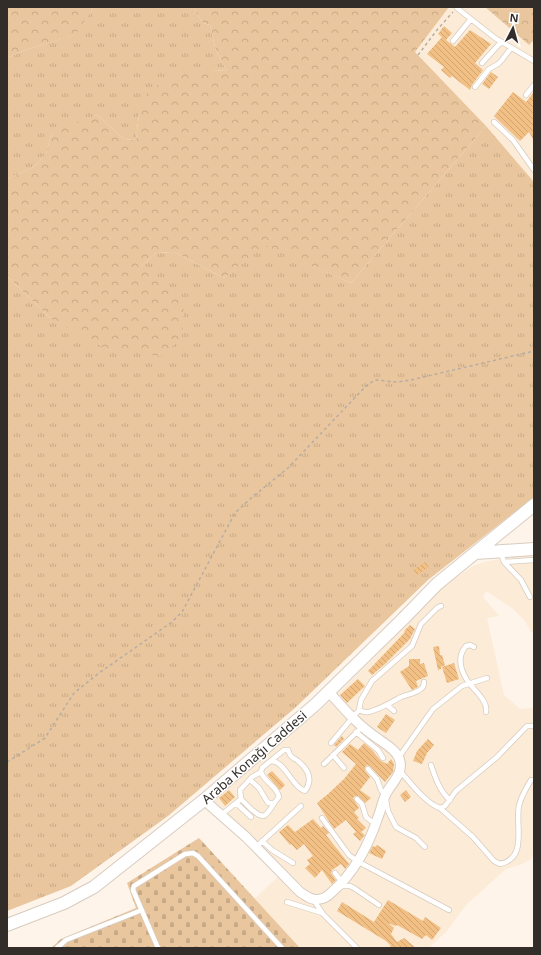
<svg xmlns="http://www.w3.org/2000/svg" width="541" height="955" font-family="'Noto Sans',sans-serif">
  <style>
    .built { fill: #fcebd7 }
    .grass { fill: url(#grass-tufts) }
    .forest { fill: url(#forest-crowns) }
    .cemetery { fill: url(#cemetery-stones) }
    .building { fill: url(#building-back-hatch) }
    .lines { fill: none; stroke-linecap: round; stroke-linejoin: round }
    .lane-casing { stroke: #d7ccbf; stroke-width: 6 }
    .street-casing { stroke: #d7ccbf; stroke-width: 11 }
    .secondary-casing { stroke: #d7ccbf; stroke-width: 14 }
    .path { stroke: #b5ada5; stroke-width: 1.5; stroke-dasharray: 3 3; stroke-linecap: butt }
    .lane { stroke: #fff; stroke-width: 4.5 }
    .street { stroke: #fff; stroke-width: 9 }
    .secondary { stroke: #fff; stroke-width: 12 }
    .labels { text-anchor: middle; dominant-baseline: central; stroke-width: 3; stroke-linejoin: round; paint-order: stroke }
    .street-label { font-size: 13px; fill: #322d28; stroke: #fff }
  </style>
  <defs>
    <pattern id="grass-tufts" width="24" height="20" patternUnits="userSpaceOnUse"><rect width="24" height="20" fill="#e9c69d"/><path d="M3 7l-1-3M5 7V3M7 7l1-3M15 17l-1-3M17 17v-4M19 17l1-3" fill="none" stroke="#c8aa87"/></pattern>
    <pattern id="forest-crowns" width="20" height="18" patternUnits="userSpaceOnUse"><rect width="20" height="18" fill="#e9c69d"/><path d="M2 6a3 3 0 1 1 6 0M12 15a3 3 0 1 1 6 0" fill="none" stroke="#c8aa87"/></pattern>
    <pattern id="cemetery-stones" width="16" height="16" patternUnits="userSpaceOnUse"><rect width="16" height="16" fill="#e9c69d"/><path d="M2 7V4a2 2 0 0 1 4 0v3zM10 15v-3a2 2 0 0 1 4 0v3z" fill="#c8aa87"/></pattern>
    <pattern id="building-back-hatch" width="6" height="6" patternUnits="userSpaceOnUse"><rect width="6" height="6" fill="#f2c084"/><path d="M-1 5l2 2M0 0l6 6M5-1l2 2" fill="none" stroke="#d0a572"/></pattern>
  </defs>
  <rect width="100%" height="100%" fill="#fef4ea"/>
  <!-- built -->
  <path class="built" d="M449,7H485L529,45L534,40V182L486,126L415,52Z
    M534,554V632L532,633L524,620L512,608L486,591L483,597L499,616L487,618L504,695L520,709L534,708V850L531,859L522,864L506,869L466,905L447,931L429,948H300L254,899L279,876L206,806L324,707L379,653L438,590L473,566L488,561Z"/>
  <!-- grass -->
  <path class="grass" d="M94,7H193L203,23L210,25L216,51L227,71L213,70L139,114L136,140L124,139L97,115L51,135L46,154L34,167L7,179V58L25,50L74,35Z
    M486,126L534,182V497L428,580L295,708L168,816L71,886L7,911V276L50,318L141,266L156,253L174,252L224,278L264,244L351,283Z"/>
  <!-- forest -->
  <path class="forest" d="M7,7H94L75,35L25,50L7,58Z
    M193,7H449L415,52L486,126L351,283L264,245L224,278L174,252L156,253L141,266L184,303L182,335L163,357L102,347L50,318L7,276V179L34,167L46,154L51,135L72,124L97,115L124,139L136,140L139,114L148,91L172,75L213,70L227,71L216,51L210,25L203,23Z
    M485,7H534V40L529,45Z"/>
  <!-- cemetery -->
  <path class="cemetery" d="M199,838L300,948H51L61,939L136,908L127,883Z"/>
  <!-- building -->
  <path class="building" d="M444,26L452,33L446,40L455,47L470,30L491,44L475,63L483,70L472,85L470,90L452,76L450,78L441,70L444,67L427,54L442,37L438,34Z
    M491,72L498,77L489,89L482,84Z
    M513,92L526,102L534,92V141L529,132L520,141L494,116Z
    M425,562L429,567L417,575L413,570Z
    M410,625L415,629L410,639L385,664L372,675L368,671L405,632L404,631Z
    M439,646L440,655H442L445,665L441,667V669L438,670L433,647Z
    M409,659H420V664L424,663L428,676L416,681L418,687L412,690L400,672L409,666Z
    M454,663L459,679L447,683L442,667Z
    M358,679L365,686L347,703L340,695Z
    M386,714L395,720L386,733L377,727Z
    M342,736L344,739L336,747L334,745Z
    M428,739L434,745L427,753L422,764L413,761L417,751Z
    M364,743L372,750L381,761L387,764L391,759L394,764L393,772L385,782L370,766L367,765L365,767V771L370,777L360,790L371,798L365,803L358,796H355L353,798L359,808L354,812L359,818L357,819L366,828L361,832L365,835L360,841L353,834L356,832L346,820L334,829L317,803L328,794L344,779L356,764L342,752L350,744L358,750Z
    M272,771L285,785L280,790L267,775Z
    M229,790L235,797L225,806L219,798Z
    M406,790L411,797L405,802L400,795Z
    M313,819L321,828L323,826L329,833L326,835L349,864L345,869L341,864L332,870L331,873L336,880L332,884L322,870L315,878L305,868L310,864L307,860L313,856L304,844L297,850L291,844L290,845L279,832L288,825L295,832Z
    M377,845L386,851L382,859L369,853L373,846L375,847Z
    M388,900L423,921L425,917L441,928L432,940L426,935L422,939L397,925L395,926L388,923L394,928L391,934L397,942L404,938L416,948H388L391,946L386,941L337,911L342,902L374,922Z"/>
  <g class="lines">
    <defs>
      <path id="lane" d="M457,8L495,38L534,61
        M453,41L471,19
        M482,63L501,42
        M475,87L489,69L498,64L502,60L511,48
        M526,95L534,85
        M494,122L513,140L534,170
        M501,553L504,562L521,580L530,597
        M504,562L534,560
        M474,647L470,645L466,646C456,657 461,672 469,683C475,691 488,701 486,712
        M387,705L394,711
        M359,710C363,712 368,713 372,711C382,708 392,702 401,697C408,694 416,694 422,688C424,686 424,685 424,682
        M356,732L378,750L383,758
        M331,743L359,710L361,700L372,681L412,646L421,624L437,608L441,606
        M333,755L344,768
        M399,757L433,709L462,686L487,678
        M324,764L363,726
        M431,765C435,777 440,792 450,800
        M368,769L377,779L381,790L385,795L388,811L396,827L416,838L425,847
        M400,771C410,782 426,804 440,808L445,806L456,791L497,757L527,726H534
        M261,772C264,782 277,786 279,797C273,803 271,811 264,816L259,815L252,810L241,799L240,790L252,777L261,772L262,768L284,750H288C289,752 289,754 291,756C292,758 296,759 298,761C309,770 313,780 305,791C292,787 285,761 271,761
        M250,780L259,788L268,803H273
        M357,799L362,804L366,817L375,824
        M236,803L251,817
        M440,808L473,837L494,861L500,864C528,858 515,826 519,806C521,796 526,789 531,780
        M221,815L241,799
        M322,818L349,855L357,861L449,910
        M262,841L272,850L293,863
        M256,847L301,806
        M335,873L342,882
        M340,886H350L354,888L379,905
        M313,899L323,914L357,948
        M287,902L322,913
        M57,948L66,940L142,910
        M158,948L133,890L134,886L185,854L193,853L198,856L282,948"/>
      <path id="street" d="M204,800L246,837L300,892C306,896 312,901 320,899C325,899 329,895 332,892C354,873 369,844 378,817C381,810 382,803 385,796C390,783 405,775 399,758C396,750 384,743 377,738C359,726 343,708 329,692"/>
      <path id="secondary" d="M475,553L534,549
        M7,925L64,903L94,887L204,800L316,704L403,619L437,584L534,505"/>
    </defs>
    <!-- lane casing -->
    <use href="#lane" class="lane-casing"/>
    <!-- street casing -->
    <use href="#street" class="street-casing"/>
    <!-- secondary casing -->
    <use href="#secondary" class="secondary-casing"/>
    <!-- path -->
    <path class="path" d="M418,55L437,30L453,12
      M7,762L45,738L74,693L99,673L172,622L182,612L235,513L250,499L288,468L366,386L375,380L397,382L411,380L534,351"/>
    <!-- lane -->
    <use href="#lane" class="lane"/>
    <!-- street -->
    <use href="#street" class="street"/>
    <!-- secondary -->
    <use href="#secondary" class="secondary"/>
  </g>
  <g class="labels">
    <!-- street labels -->
    <g class="street-label">
      <text transform="translate(254 757) rotate(-41)">Araba Konağı Caddesi</text>
    </g>
  </g>
  <!-- border -->
  <rect width="541" height="955" fill="none" stroke="#322d28" stroke-width="16"/>
  <!-- north arrow -->
  <g transform="translate(513 28) rotate(6)" stroke="#ffffff" stroke-width="3" paint-order="stroke">
  <path d="M0-3L7 15L0 10L-7 15Z" fill="#322d28"/>
  <text y="-6" font-size="11" font-weight="bold" text-anchor="middle" fill="#322d28">N</text>
  </g>
</svg>
